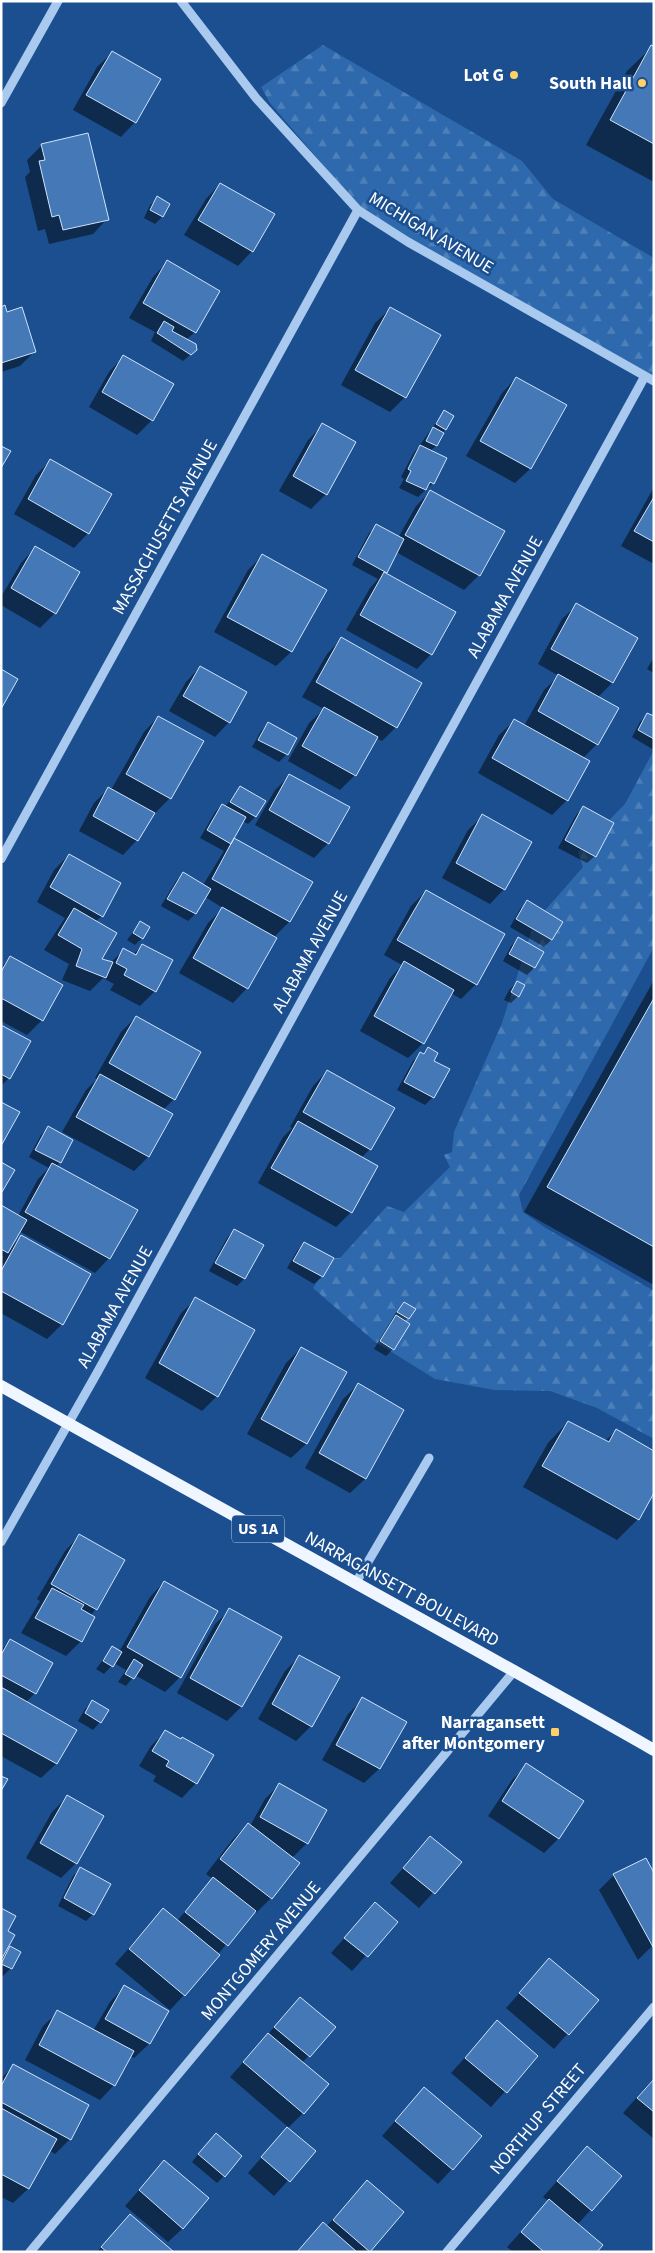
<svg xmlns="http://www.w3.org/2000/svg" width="655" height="2253" font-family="'Source Sans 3',sans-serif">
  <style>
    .forest { fill: url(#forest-firs) }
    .shadow { fill: #0007 }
    .building { fill: #4478b7; stroke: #cfe3fa }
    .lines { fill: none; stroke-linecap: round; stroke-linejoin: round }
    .minor { stroke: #a9c9ee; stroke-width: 9 }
    .major { stroke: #f0f6ff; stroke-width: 12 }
    .poi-dot { fill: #ffd166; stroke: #1b4f8f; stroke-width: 2 }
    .labels { text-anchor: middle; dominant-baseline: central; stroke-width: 5; stroke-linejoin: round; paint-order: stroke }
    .shield { fill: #1b4f8f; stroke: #bbcadd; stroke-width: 1 }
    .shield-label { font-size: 16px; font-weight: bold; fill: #fff }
    .poi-label { font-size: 18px; font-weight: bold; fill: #fff; stroke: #1b4f8f; text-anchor: end }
    .street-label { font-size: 18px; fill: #fff; stroke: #1b4f8f }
  </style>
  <defs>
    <pattern id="forest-firs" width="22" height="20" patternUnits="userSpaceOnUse" patternTransform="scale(1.25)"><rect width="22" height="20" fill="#2e69ad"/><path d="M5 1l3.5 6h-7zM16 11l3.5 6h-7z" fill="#4d80b9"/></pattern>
  </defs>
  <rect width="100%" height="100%" fill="#1b4f8f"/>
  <!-- forest -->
  <path class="forest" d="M323,45L522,161L553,199L654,258V377L372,222L270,103L261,87Z
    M654,750V947L519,1195L523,1212L544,1227L654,1291V1439L597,1408L550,1391L494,1390L435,1379L374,1341L313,1288L332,1258H340L387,1206L404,1212L450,1167L444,1155L452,1152L454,1132L502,1023L534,923L583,867L578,852L625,804Z"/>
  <!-- shadow -->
  <path class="shadow" d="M652,47L654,48V182L586,145L627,71Z
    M112,53L135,122L121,137L73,110L97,67Z
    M42,145L107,219L93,234L49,244L45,229L38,231L25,177L30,172L27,160Z
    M220,184L252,251L238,266L184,235L206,199Z
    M158,198L169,204L162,217L155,224L144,218L150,205Z
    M167,262L195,332L186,340L196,350L183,361L151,341L155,332L129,318L153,277Z
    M1,308L35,351L20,366L1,372Z
    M390,309L439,336L405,397L390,412L341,385L375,323Z
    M123,357L152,420L137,435L89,407L109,372Z
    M516,378L565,406L530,469L515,483L466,456L502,393Z
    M444,412L452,416L436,446L430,451L433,483L418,497L399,488L404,479L401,477L413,454Z
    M323,425L326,494L311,509L279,491L308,440Z
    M50,461L88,533L74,548L14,514L36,475Z
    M654,487V564L621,546Z
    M431,491L503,532L479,575L464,590L396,552L384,573L431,654L417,669L346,630L370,588L378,579L352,565L369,533L377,526L398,538L416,506Z
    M35,548L55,613L40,628L1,605V597L21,563Z
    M263,555L325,590L291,652L276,666L214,632L248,570Z
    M577,605L637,638L612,683L597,698V744L582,759L567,800L552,815L478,773L499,735L514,721L524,726L544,690L559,676L538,664L562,619Z
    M341,639L396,727L382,741L376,738L355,775L340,790L288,761L309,723L324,709L302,697L327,654Z
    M654,657V673L647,669Z
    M200,667L229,722L215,737L169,711L186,682Z
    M648,714L654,718V750L632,737L640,722Z
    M158,717L170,798L155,813L154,812L137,840L123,855L79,831L94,803L108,789L111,790L144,732Z
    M268,724L295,738L287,754L279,762L252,747L261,731Z
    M290,775L328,843L314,858L255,825L275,790Z
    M240,787L255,817L248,824L243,821L229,844L235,840L311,882L289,922L274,937L247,988L233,1003L179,973L208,923L223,908L205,897L195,914L188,921L161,906L176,881L183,873L203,885L224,851L200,838L215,812L222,805L225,807Z
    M583,808L595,856L587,863L558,848L576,815Z
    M483,816L504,889L490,904L442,878L468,830Z
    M69,855L102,916L95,922L100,959L111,962L124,950L133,955L142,945L155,991L140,1006L110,990L114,984L103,978L90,991L62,980L69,964L44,950L65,918L37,902L54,870Z
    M426,891L476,984L461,999L451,993L423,1043L408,1058L360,1031L390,978L402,965L384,955L411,906Z
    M527,902L562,922L551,940L544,947L510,927L520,909Z
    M140,923L142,938L135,945L127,940Z
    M518,939L534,968L527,975L503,961L511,946Z
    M11,957L61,986L42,1020L27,1035L1,1021V967Z
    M654,980V1285L524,1212Z
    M517,982L518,996L511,1003L504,1000L509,990Z
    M136,1017L200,1053L174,1099L163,1110L172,1115L148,1157L134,1171L62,1132L86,1090L97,1079L95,1078L121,1032Z
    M1,1026L9,1078L1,1086Z
    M428,1049L432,1061L448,1069L433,1097L425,1105L397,1090L413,1061Z
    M327,1071L370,1149L361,1158L377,1167L351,1212L336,1227L258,1183L283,1137L292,1128L290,1127L313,1086Z
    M49,1128L60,1162L56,1167L109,1258L95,1273L19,1231L10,1248L21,1237L62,1324L47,1339L1,1313V1261L4,1256L1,1258V1206L18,1216L38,1179L49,1168L29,1157L41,1135Z
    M234,1230L262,1245L244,1279L237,1286L209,1271L227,1238Z
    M304,1243L332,1259L322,1277L314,1284L287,1268L297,1251Z
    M196,1299L217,1396L202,1411L145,1378L181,1313Z
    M404,1303L408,1318L404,1322L393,1349L386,1356L374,1349L397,1311Z
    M301,1348L346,1373L306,1444L291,1458L247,1434L286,1363Z
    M358,1385L403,1410L365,1479L350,1493L305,1468L343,1399Z
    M568,1422L605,1441L616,1431L654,1491L638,1519L617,1540L523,1487L548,1443Z
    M79,1536L96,1609L90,1616L81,1641L66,1656L21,1633L40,1601L37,1599L65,1551Z
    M164,1582L180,1677L165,1692L135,1675L126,1686L118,1682L126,1670L114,1663L104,1674L96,1669L112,1648L119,1652L150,1597Z
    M230,1610L280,1638L241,1707L227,1721L177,1693L215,1624Z
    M10,1641L35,1693L26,1702L75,1730L56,1764L41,1778L1,1756V1650Z
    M300,1656L311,1726L296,1741L258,1719L285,1671Z
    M363,1699L405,1723L379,1769L364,1783L322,1760L348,1714Z
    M93,1702L100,1722L93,1730L78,1721L85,1709Z
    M165,1732L196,1783L182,1798L153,1781L156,1776L139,1766L151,1746Z
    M527,1765L559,1838L544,1853L488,1816L512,1780Z
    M279,1785L307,1843L292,1858L298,1863L271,1898L256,1913L254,1911L184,1995L170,2010L115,1964L163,1909L177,1921L213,1879L206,1874L233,1839L248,1824L250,1826L265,1799Z
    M67,1797L76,1863L61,1878L26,1858L52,1812Z
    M430,1838L460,1863L419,1908L390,1883Z
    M81,1869L93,1914L86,1921L58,1906L73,1876Z
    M614,1875L654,1876V1944L638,1960L599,1890Z
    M375,1904L396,1922L352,1971L331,1953Z
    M1,1910L6,1932L5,1953L10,1947L11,1968L3,1976L1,1975Z
    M549,1960L597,2000L554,2049L506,2008Z
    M124,1987L167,2011L149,2044L134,2058L130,2056L114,2085L100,2100L25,2060L43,2026L58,2012L93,2031L110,2002Z
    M300,1998L334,2027L302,2063L303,2113L287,2129L314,2152L274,2196L248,2173L288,2127L230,2077Z
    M497,2022L537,2056L491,2107L451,2073Z
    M14,2066L70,2139L55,2154L49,2150L28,2189L13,2203L1,2197V2078Z
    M654,2078V2139L623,2113Z
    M424,2088L452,2169L438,2184L382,2136Z
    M208,2142L224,2176L217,2183L192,2162Z
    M587,2147L621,2176L577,2225L596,2252H513L507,2247L549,2201L543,2197Z
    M164,2162L183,2228L168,2242L125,2206Z
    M367,2181L403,2212L368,2252H297L323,2224L326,2227Z
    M130,2215L172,2252H97Z"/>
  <!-- building -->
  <path class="building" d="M651,45L654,46V144L610,120Z
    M112,51L161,79L136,123L86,95Z
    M88,133L109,220L63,230L59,215L52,217L39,161L45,160L41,144Z
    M220,183L275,214L253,252L198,220Z
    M157,196L170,204L163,217L150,210Z
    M167,260L220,291L196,333L143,303Z
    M5,305L7,312L22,307L36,352L1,363V307Z
    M390,307L441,335L406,398L355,370Z
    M164,321L174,327L172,331L196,344L197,350L191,355L157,333Z
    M123,355L174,384L153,421L102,392Z
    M516,377L567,405L531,469L480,441Z
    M444,410L454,416L446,430L436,424Z
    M322,423L356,442L327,495L293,476Z
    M433,427L444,433L437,446L426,441Z
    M420,445L447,458L434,484L430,482L426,490L406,481L411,471L408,469Z
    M1,446L11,451L1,468Z
    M50,459L112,494L89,534L28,499Z
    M430,490L505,531L480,576L405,535Z
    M654,497V542L634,531Z
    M376,524L404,539L387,573L358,557Z
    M35,546L80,572L56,614L11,588Z
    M262,554L327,590L292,652L227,617Z
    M384,572L456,612L432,655L360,615Z
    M576,603L638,638L613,683L551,649Z
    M341,637L422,683L397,728L316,682Z
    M200,666L247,692L230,723L183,696Z
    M1,669L18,679L1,709Z
    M558,674L619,708L598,745L538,711Z
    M324,707L378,737L356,776L302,746Z
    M647,713L654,716V739L638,730Z
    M158,716L204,741L171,799L126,774Z
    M514,719L590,761L568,801L492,758Z
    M268,722L297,738L288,755L258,740Z
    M289,774L350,807L329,844L269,810Z
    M240,786L266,801L256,817L230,802Z
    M108,787L155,813L138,841L93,816Z
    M222,804L246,817L231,844L207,830Z
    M583,806L614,823L596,857L565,840Z
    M482,814L532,842L505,890L456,863Z
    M234,838L313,882L290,922L212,879Z
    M69,854L121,883L103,917L50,887Z
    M183,872L211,889L196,914L167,899Z
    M426,890L505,934L477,985L397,940Z
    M527,900L563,922L552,940L516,919Z
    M222,907L277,938L248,989L193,958Z
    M74,908L117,933L102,959L113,962L106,978L76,966L82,949L58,935Z
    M140,921L150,927L143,939L133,933Z
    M518,937L544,952L535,968L509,954Z
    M142,944L173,960L156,992L124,975L127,969L116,963L123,948L136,955Z
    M10,956L63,985L43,1021L1,998V972Z
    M404,961L454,990L424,1044L374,1016Z
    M517,981L525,985L519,997L511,992Z
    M654,998V1247L547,1187Z
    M136,1016L201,1052L175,1100L109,1063Z
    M1,1025L31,1041L10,1079L1,1074Z
    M428,1047L438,1053L434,1061L450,1069L434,1098L404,1082L420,1052L424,1054Z
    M327,1070L395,1108L371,1150L303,1112Z
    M100,1074L173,1114L149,1157L76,1117Z
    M1,1102L20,1112L1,1146Z
    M298,1121L378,1166L352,1213L271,1168Z
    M48,1126L73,1140L61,1163L35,1150Z
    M1,1162L15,1170L2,1192H1Z
    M52,1163L138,1210L110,1259L25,1212Z
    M1,1205L27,1220L8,1253L1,1249Z
    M234,1229L264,1245L245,1279L215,1263Z
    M21,1235L91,1274L63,1325L1,1291V1271Z
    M304,1242L334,1258L323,1277L293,1261Z
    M195,1297L255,1330L218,1397L159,1363Z
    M404,1302L416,1309L409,1319L397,1312Z
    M396,1315L410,1324L394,1350L380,1341Z
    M301,1347L347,1372L307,1444L261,1419Z
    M358,1383L404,1410L366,1479L319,1453Z
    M568,1421L609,1442L616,1429L654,1451V1493L639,1520L542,1466Z
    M79,1534L125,1560L97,1610L51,1584Z
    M164,1581L218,1611L181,1678L127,1647Z
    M52,1588L84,1605L81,1609L95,1617L82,1642L35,1618Z
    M229,1608L282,1637L242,1707L190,1678Z
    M10,1639L53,1663L36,1694L1,1675V1655Z
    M112,1646L122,1652L113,1667L103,1661Z
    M299,1655L340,1677L312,1727L272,1704Z
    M134,1659L143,1665L134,1679L125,1674Z
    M1,1687L77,1730L57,1764L1,1733Z
    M362,1697L407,1722L380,1769L336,1745Z
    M92,1700L109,1710L101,1723L85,1713Z
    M165,1730L181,1739L182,1737L214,1755L197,1784L166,1766L169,1761L152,1751Z
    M526,1763L584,1801L559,1839L502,1801Z
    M1,1776L8,1779L1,1791Z
    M279,1783L327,1810L308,1844L260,1817Z
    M67,1795L104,1816L77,1864L40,1843Z
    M248,1823L300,1863L272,1899L220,1859Z
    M430,1836L462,1862L435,1894L403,1868Z
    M646,1858L654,1873L653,1947L613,1874Z
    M80,1867L111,1884L94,1915L64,1898Z
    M213,1877L256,1911L228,1946L185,1912Z
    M375,1902L398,1922L368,1957L344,1938Z
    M1,1908L16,1916L8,1931L15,1935L1,1960Z
    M163,1908L220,1955L185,1996L129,1949Z
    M10,1946L21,1952L12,1969L1,1964Z
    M549,1958L599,2000L569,2035L519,1993Z
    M124,1985L169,2011L150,2044L105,2019Z
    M300,1997L336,2027L310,2057L274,2027Z
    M57,2010L134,2051L115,2086L39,2045Z
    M497,2020L538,2056L507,2093L465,2058Z
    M268,2033L329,2084L304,2114L243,2062Z
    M13,2064L89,2105L71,2140L1,2102V2086Z
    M654,2079V2112L637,2098Z
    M424,2087L482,2136L453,2170L395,2121Z
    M1,2108L57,2139L29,2189L1,2174Z
    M287,2127L316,2151L290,2182L261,2157Z
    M216,2133L242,2156L225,2177L198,2154Z
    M587,2146L622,2176L592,2211L557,2181Z
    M164,2160L209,2198L183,2229L139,2190Z
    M367,2180L404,2212L370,2252L333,2220Z
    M549,2199L603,2245L597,2252H544L521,2232Z
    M130,2214L174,2252H107L101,2247Z
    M323,2222L357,2252H297Z"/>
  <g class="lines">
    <!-- minor -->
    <path class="minor" d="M181,1L256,98L358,210L408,242L654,381
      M1,103L58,1
      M1,859L358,210
      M1,1542L97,1373L645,376
      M355,1584L429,1458
      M30,2252L515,1670
      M447,2252L654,2007"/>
    <!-- major -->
    <path class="major" d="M1,1386C219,1508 438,1627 654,1750"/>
  </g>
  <!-- markers -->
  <g class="poi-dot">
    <circle cx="514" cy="75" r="5"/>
    <circle cx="642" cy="83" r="5"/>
    <rect x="550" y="1727" width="10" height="10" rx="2.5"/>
  </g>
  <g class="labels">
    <!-- shield labels -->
    <rect class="shield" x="232" y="1515.5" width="52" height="27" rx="4"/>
    <g class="shield-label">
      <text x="258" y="1529">US 1A</text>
    </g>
    <!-- poi labels -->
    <g class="poi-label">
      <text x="504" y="75">Lot G</text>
      <text x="632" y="83">South Hall</text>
      <text x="545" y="1722">Narragansett<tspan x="545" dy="21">after Montgomery</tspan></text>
    </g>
    <!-- street labels -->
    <g class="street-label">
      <text transform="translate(431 233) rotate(31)">MICHIGAN AVENUE</text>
      <text transform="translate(165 527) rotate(-61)">MASSACHUSETTS AVENUE</text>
      <text transform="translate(505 597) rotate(-61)">ALABAMA AVENUE</text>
      <text transform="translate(310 952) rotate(-61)">ALABAMA AVENUE</text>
      <text transform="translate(115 1307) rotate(-61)">ALABAMA AVENUE</text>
      <text transform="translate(402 1589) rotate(29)">NARRAGANSETT BOULEVARD</text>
      <text transform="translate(261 1951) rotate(-50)">MONTGOMERY AVENUE</text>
      <text transform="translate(538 2119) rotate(-50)">NORTHUP STREET</text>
    </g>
  </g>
  <!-- border -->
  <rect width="655" height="2253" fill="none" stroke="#ffffff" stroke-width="5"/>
</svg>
